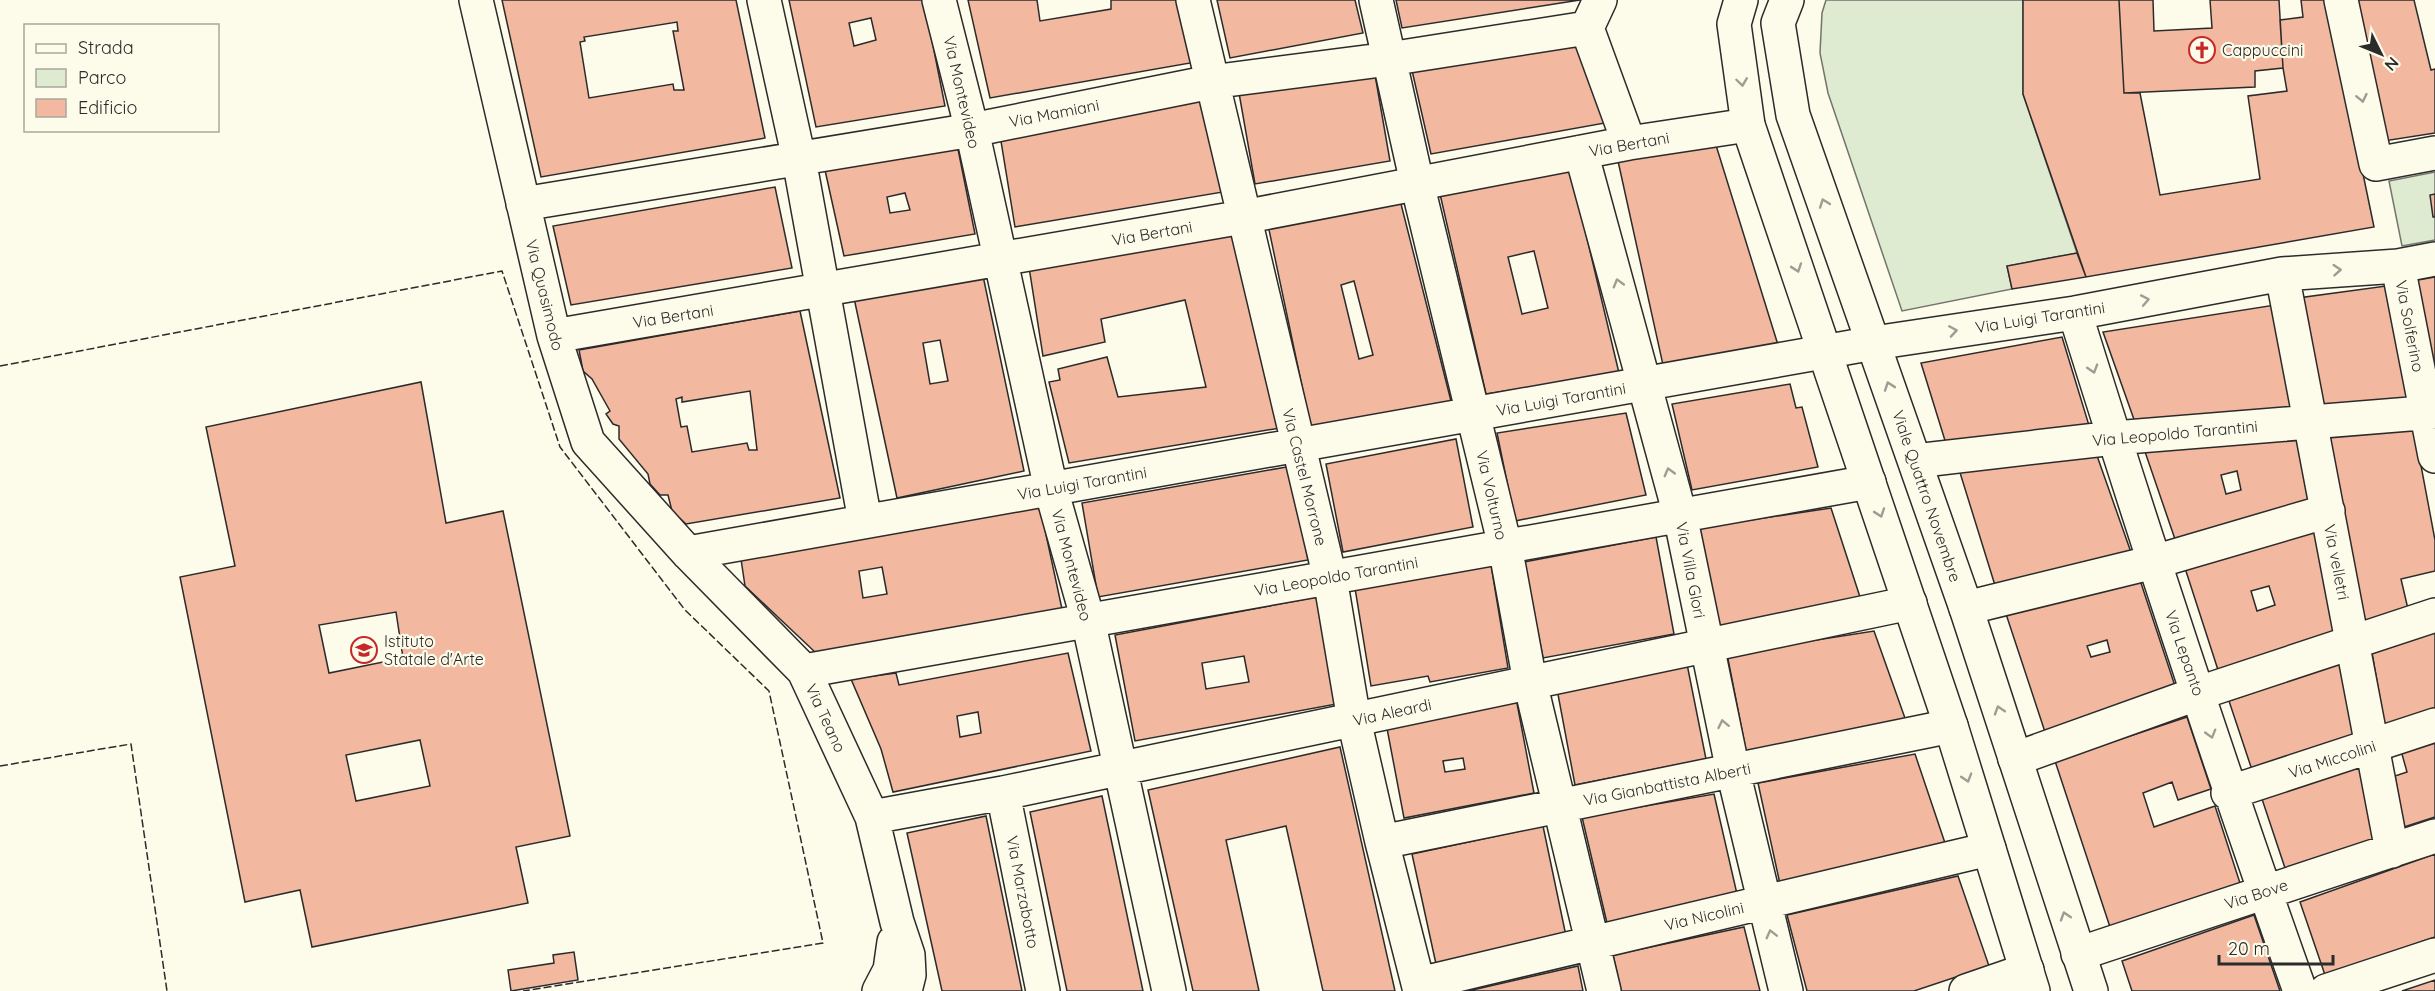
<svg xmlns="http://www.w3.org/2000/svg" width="2435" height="991" font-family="Quicksand,sans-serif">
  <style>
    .green { fill: #deebd1; stroke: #74746e; stroke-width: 1.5 }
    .building { fill: #f2b8a0; stroke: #2b2b2b; stroke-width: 1.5; fill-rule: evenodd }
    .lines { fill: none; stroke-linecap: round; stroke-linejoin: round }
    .street-casing { stroke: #2b2b2b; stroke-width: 36 }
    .secondary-casing { stroke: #2b2b2b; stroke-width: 36 }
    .street { stroke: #fdfbea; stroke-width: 33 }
    .secondary { stroke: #fdfbea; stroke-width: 33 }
    .fence { stroke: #2b2b2b; stroke-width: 1.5; stroke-dasharray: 8 3; stroke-linecap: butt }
    .oneway { stroke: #9e9d94 }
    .labels { text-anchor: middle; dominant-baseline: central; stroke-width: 4.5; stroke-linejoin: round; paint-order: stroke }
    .poi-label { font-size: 16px; fill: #2b2b2b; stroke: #fdfbea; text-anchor: start }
    .street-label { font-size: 16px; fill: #2b2b2b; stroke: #fdfbea }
  </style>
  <rect width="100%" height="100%" fill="#fdfbea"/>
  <!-- green -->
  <path class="green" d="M1826,0H2023V94L2077,253L2007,266L2012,289L1902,311L1828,93L1820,53L1822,13Z
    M2435,172V240L2402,246L2389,181Z"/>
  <!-- building -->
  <path class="building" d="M502,0H736L765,138L541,177ZM677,22L678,31H673L684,90H674L673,84L589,98L580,42L585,41L584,37Z
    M789,0H924L945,106L816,127ZM871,18L876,40L854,46L849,23Z
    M968,0H1037L1040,21L1111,9V0H1182L1196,62L990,98Z
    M1217,0H1355L1363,33L1230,58Z
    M1396,0H1580L1402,28Z
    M2023,0H2119L2124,93H2140L2160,195L2260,179L2248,96L2287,91L2283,68L2280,20L2303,17L2301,0H2327L2374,227L2086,277L2023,94Z
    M2119,0H2153L2154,31L2212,28L2210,0H2279L2283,68L2255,71V87L2124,93Z
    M2358,0H2414L2431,70L2435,69V133L2384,141Z
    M1578,37L1605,123L1431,154L1411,66Z
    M1374,69L1390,161L1255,184L1239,93Z
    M1207,100L1223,192L1015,227L1000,135Z
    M956,139L975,234L844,256L823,161ZM905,193L910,210L890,213L887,197Z
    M1715,142L1778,345L1663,365L1618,161Z
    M1571,171L1619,373L1486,394L1440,194ZM1534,251L1548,308L1522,314L1508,257Z
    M775,187L792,268L571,305L553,226Z
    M2435,194V217H2433L2430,195Z
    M1400,200L1452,405L1311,429L1268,225ZM1354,281L1373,355L1359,359L1341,285Z
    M1232,231L1280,428L1069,463L1049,382L1060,380L1058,369L1107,357L1118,397L1206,387L1185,300L1101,319L1105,342L1043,356L1029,267Z
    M2077,253L2086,277L2012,289L2007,266Z
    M982,271L1024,471L897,498L854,298ZM940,340L948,381L930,384L923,343Z
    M2435,277V400L2412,281Z
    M2386,286L2409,403L2320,411L2298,298Z
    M2275,305L2297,413L2137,428L2103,332Z
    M800,311L840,498L686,524L672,511L668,495H660L650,484L648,474L619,439V426L613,424L606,414L610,411L592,379L583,371L579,350ZM750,391L757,450H749L747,443L692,452L687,426L681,427L676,399L682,397V402Z
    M2062,337L2091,432L1947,447L1921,363Z
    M421,382L446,523L503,511L570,836L516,847L528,903L312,947L300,890L245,902L180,577L235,566L206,427ZM396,612L403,658L329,673L319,625ZM420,740L430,786L356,801L346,755Z
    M1790,384L1796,408L1802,407L1818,467L1692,490L1672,404Z
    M1626,413L1646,495L1515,521L1497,433Z
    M2413,423L2435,540V571L2401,579L2408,609L2364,623L2323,429Z
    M2300,429L2316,505L2177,545L2142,443ZM2237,471L2241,490L2226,494L2221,475Z
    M1456,439L1473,527L1343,552L1326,464Z
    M2095,450L2133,558L1998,595L1957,463Z
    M1292,466L1308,560L1098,597L1082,503Z
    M1039,502L1062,609L816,653L745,586L741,559ZM882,567L887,594L863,598L859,571Z
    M1831,508L1860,597L1720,626L1697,528Z
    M2317,526L2340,631L2219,673L2184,565ZM2269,586L2275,605L2257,611L2251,591Z
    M1656,537L1674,634L1543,658L1524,562Z
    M1491,565L1508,668L1430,682L1428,676L1371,686L1355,588Z
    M2138,574L2175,686L2045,732L2006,614ZM2107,640L2110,652L2091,657L2087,646Z
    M1322,596L1342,703L1135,741L1115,635ZM1244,656L1249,682L1206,689L1202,663Z
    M1874,631L1906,721L1747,756L1727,654Z
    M2435,631V717L2386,733L2372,653Z
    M1068,653L1091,751L893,792L881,749L851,679L896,673L899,685ZM978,712L981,733L960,737L957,716Z
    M2343,662L2360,740L2254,776L2229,701Z
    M1687,664L1706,759L1575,785L1557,689Z
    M1516,698L1534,793L1404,818L1386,723ZM1463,758L1465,769L1445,772L1443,761Z
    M2187,717L2211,789L2178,800L2172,782L2143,793L2154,827L2215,806L2240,883L2110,927L2055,761Z
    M2435,737V817L2404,827L2395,776L2407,772L2400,747Z
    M1340,747L1395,991H1323L1286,826L1226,840L1259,991H1193L1148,790Z
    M1915,754L1945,843L1780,884L1758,783Z
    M2363,759L2379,838L2286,871L2260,793Z
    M1714,794L1737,894L1607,923L1582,817Z
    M1102,796L1143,991H1067L1030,812Z
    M986,816L1022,991H942L907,833Z
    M1543,826L1566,936L1436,964L1412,854Z
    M2435,854V937L2325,975L2300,902Z
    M1958,876L1989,966L1914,991H1807L1787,915Z
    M2254,915L2280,991H2132L2122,961Z
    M1744,927L1760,991H1621L1613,955Z
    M574,952L578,980L511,991L508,970L554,963L553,955Z
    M1578,966L1583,991H1468Z
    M2435,980V991H2402Z"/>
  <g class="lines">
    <defs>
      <path id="street" d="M476,0L554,336L588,442L688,553L804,671L872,817L897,922L908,955L909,975L905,991
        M764,0L799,159L865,521
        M939,0L972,130L1051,489L1088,620L1169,991
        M1193,0L1330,578L1354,720L1382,842L1420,991
        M1376,0L1417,183L1505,546L1530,682L1604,991
        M1600,0L1587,28L1629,143
        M2341,0L2376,164L2435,153
        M1581,152L1680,515L1733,771L1786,991
        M523,204L972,130L1211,82L1389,59L1587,28
        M2398,266L2435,456
        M2282,274L2392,851
        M2075,313C2146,540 2220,767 2300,991
        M554,336L1243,217L1629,143L1748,125
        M1915,461L2114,438L2435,412
        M688,553L1874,343L2075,313L2282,274L2398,266L2435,259
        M1966,608L2154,562L2328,511
        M804,671L1869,482
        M2015,759L2199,693L2435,615
        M1003,793L1043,991
        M2228,793L2435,725
        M872,817L1003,793L1910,603
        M1382,842L1951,726
        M2078,954L2435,836
        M1419,984L1989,849
        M879,991L890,970L894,942
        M1966,991L2027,970
        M2326,991L2435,955"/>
      <path id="secondary" d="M1741,0L1734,24L1748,125L1951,726L2033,991
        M1787,0L1778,23L1793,115L1966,608L2091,991"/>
    </defs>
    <!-- street casing -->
    <use href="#street" class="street-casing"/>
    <!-- secondary casing -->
    <use href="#secondary" class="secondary-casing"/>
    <!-- street -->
    <use href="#street" class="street"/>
    <!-- secondary -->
    <use href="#secondary" class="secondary"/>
    <!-- fence -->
    <path class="fence" d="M0,366L502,271L560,447L685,610L769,691L823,943L523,991
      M0,766L131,744L167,991"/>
  </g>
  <!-- one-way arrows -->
  <defs><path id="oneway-chevron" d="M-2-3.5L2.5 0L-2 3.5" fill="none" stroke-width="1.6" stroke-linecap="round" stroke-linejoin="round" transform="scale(1.5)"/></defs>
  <g class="oneway">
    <use href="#oneway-chevron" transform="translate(1742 82) rotate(82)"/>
    <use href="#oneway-chevron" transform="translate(2362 98) rotate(78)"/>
    <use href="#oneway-chevron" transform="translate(1824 203) rotate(-110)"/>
    <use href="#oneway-chevron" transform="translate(1797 268) rotate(71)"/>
    <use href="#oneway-chevron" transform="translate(2337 270) rotate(-4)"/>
    <use href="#oneway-chevron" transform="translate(1618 283) rotate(-106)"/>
    <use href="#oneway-chevron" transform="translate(2145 300) rotate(-11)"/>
    <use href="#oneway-chevron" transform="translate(1953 331) rotate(-9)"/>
    <use href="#oneway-chevron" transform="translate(2093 369) rotate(73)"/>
    <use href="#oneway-chevron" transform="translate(1889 386) rotate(-109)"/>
    <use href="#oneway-chevron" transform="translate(1669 472) rotate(-105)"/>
    <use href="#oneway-chevron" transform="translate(1880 513) rotate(71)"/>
    <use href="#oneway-chevron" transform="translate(1999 710) rotate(-108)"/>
    <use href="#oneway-chevron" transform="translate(1723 724) rotate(-102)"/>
    <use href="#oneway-chevron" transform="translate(2211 734) rotate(74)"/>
    <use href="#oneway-chevron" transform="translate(1967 778) rotate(73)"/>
    <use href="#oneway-chevron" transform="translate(2065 916) rotate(-108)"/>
    <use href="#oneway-chevron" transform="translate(1771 934) rotate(-104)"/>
  </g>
  <!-- icons -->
  <defs>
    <symbol id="church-ring" viewBox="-11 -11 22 22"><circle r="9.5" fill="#fdfbea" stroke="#c62828" stroke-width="1.5"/><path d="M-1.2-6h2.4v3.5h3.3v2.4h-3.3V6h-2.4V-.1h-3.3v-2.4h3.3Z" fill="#c62828"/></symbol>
    <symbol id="school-ring" viewBox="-11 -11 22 22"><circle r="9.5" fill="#fdfbea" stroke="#c62828" stroke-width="1.5"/><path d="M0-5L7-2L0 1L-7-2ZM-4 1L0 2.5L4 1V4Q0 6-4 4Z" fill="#c62828"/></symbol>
  </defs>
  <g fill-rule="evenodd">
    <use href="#church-ring" x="2187" y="35" width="30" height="30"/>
    <use href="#school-ring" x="349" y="635" width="30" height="30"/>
  </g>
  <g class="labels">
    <!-- poi labels -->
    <g class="poi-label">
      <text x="2222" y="50">Cappuccini</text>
      <text x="384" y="641">Istituto<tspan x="384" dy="18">Statale d'Arte</tspan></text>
    </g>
    <!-- street labels -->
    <g class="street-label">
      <text transform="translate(962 92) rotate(77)">Via Montevideo</text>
      <text transform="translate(1054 113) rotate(-11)">Via Mamiani</text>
      <text transform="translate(1629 144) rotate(-10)">Via Bertani</text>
      <text transform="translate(1152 233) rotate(-10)">Via Bertani</text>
      <text transform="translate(545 295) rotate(76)">Via Quasimodo</text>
      <text transform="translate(673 316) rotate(-9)">Via Bertani</text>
      <text transform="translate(2040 317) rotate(-9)">Via Luigi Tarantini</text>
      <text transform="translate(2410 326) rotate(79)">Via Solferino</text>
      <text transform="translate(1561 399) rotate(-10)">Via Luigi Tarantini</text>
      <text transform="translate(2175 433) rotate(-5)">Via Leopoldo Tarantini</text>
      <text transform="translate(1305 477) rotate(76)">Via Castel Morrone</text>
      <text transform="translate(1082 483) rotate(-10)">Via Luigi Tarantini</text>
      <text transform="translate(1492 495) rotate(77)">Via Volturno</text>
      <text transform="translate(1927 496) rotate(71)">Viale Quattro Novembre</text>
      <text transform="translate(2337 562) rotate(79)">Via velletri</text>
      <text transform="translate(1072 565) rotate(75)">Via Montevideo</text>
      <text transform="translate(1691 570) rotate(79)">Via Villa Glori</text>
      <text transform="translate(1336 576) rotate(-10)">Via Leopoldo Tarantini</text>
      <text transform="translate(2185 653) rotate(71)">Via Lepanto</text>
      <text transform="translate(1392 712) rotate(-12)">Via Aleardi</text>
      <text transform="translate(826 718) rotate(65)">Via Teano</text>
      <text transform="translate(2332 759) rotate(-18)">Via Miccolini</text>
      <text transform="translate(1667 784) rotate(-11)">Via Gianbattista Alberti</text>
      <text transform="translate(1023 892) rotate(79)">Via Marzabotto</text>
      <text transform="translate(2256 894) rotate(-18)">Via Bove</text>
      <text transform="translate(1704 916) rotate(-13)">Via Nicolini</text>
    </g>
  </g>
  <!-- legend -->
  <rect x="24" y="24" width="195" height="108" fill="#fdfbea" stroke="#a9a89e" stroke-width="1.5"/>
  <rect x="36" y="44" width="30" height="9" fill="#fdfbea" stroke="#a9a89e" stroke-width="1.5"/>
  <text x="78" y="54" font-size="18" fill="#2b2b2b">Strada</text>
  <rect x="36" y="69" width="30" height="18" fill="#deebd1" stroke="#a9a89e" stroke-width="1.5"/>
  <text x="78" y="84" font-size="18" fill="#2b2b2b">Parco</text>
  <rect x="36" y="99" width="30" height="18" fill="#f2b8a0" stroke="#a9a89e" stroke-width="1.5"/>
  <text x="78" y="114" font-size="18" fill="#2b2b2b">Edificio</text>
  <!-- north arrow -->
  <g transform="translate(2381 54) rotate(133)" stroke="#fdfbea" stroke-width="4.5" paint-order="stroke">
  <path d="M0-4.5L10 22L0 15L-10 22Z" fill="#2b2b2b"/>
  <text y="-9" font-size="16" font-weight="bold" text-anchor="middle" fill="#2b2b2b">N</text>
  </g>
  <!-- scale -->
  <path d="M2219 955v9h114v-9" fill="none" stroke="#2b2b2b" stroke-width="3"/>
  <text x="2228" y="955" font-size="18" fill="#2b2b2b" stroke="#fdfbea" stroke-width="4.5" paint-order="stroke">20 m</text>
</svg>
